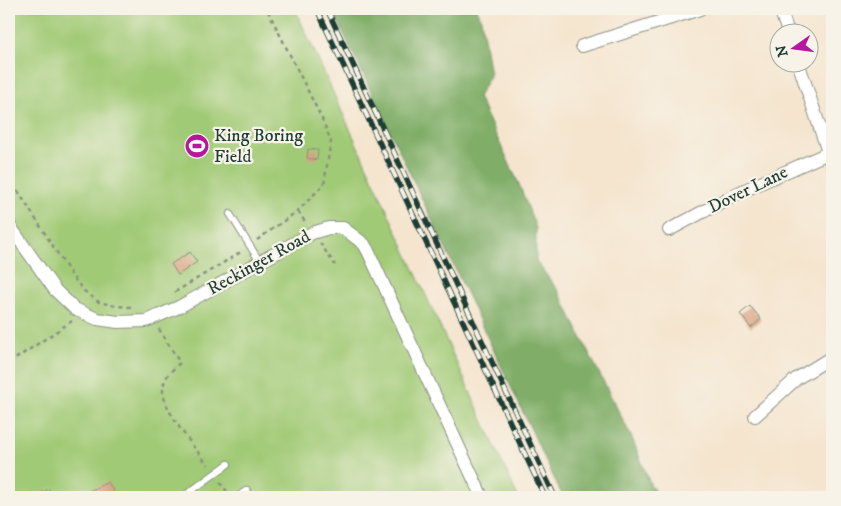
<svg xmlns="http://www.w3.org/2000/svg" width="841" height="506" font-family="'IM FELL DW Pica',serif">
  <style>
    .green { fill: #a1ca76; stroke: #608455 }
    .forest { fill: #80ae67; stroke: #50764e }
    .building { fill: #d8a380 }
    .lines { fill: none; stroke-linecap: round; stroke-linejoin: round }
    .lane-casing { stroke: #8a9182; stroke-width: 8 }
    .street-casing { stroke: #8a9182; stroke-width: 14 }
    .path { stroke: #8a9182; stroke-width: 2.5; stroke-dasharray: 4 4; stroke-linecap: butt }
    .lane { stroke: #fff; stroke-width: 6 }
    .street { stroke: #fff; stroke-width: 12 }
    .rail-casing { stroke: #1f3d34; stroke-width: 5.5 }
    .rail { stroke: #f7f3e8; stroke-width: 4; stroke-dasharray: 11; stroke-linecap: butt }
    .labels { text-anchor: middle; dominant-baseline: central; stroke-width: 4.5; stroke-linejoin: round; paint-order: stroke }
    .poi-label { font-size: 18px; fill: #1f3d34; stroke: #f7f3e8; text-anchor: start }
    .street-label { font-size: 18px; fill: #1f3d34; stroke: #f7f3e8 }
  </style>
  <rect width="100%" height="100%" fill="#f7f3e8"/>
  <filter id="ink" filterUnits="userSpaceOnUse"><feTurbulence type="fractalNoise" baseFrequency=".02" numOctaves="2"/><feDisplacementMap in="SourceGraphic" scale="10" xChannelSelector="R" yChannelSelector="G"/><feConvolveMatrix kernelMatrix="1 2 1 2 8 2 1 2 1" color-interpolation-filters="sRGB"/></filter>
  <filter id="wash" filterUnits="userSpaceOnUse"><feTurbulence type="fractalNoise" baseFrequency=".0096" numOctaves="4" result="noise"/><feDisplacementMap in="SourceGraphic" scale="20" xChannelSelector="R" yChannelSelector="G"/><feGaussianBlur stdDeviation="1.12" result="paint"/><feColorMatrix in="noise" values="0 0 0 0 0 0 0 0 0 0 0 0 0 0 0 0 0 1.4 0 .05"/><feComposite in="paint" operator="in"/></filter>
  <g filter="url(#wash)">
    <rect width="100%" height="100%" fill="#f5e5cf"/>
    <!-- green -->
    <path class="green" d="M9,9H295L518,497H9Z"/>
    <!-- forest -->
    <path class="forest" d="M332,9H476L481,19L490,75L478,97L519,184L536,228V261L559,292L584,343L632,438L651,486L659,497H563Z"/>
    <g id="blocks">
      <!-- building -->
      <path class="building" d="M308,149L318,150L317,160L307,158Z
        M190,252L197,262L178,275L171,264Z
        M750,306L761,319L751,328L740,314Z
        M108,482L114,492L107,496L108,497H77Z
        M49,489L53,497H32Z"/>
    </g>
  </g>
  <g filter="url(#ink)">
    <use href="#blocks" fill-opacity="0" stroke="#8a9182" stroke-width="1"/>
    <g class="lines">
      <defs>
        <path id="lane" d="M230,214L260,262
          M183,497L228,464
          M237,497L247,490"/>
        <path id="street" d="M780,9L788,32
          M582,46L700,9
          M798,62L832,164
          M9,225L55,290L75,309L97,319L118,322L146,321L179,307L312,233L329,228H343L364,244L368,251L482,497
          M669,230L736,194L828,153
          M755,416L796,379L832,357"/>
      </defs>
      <!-- lane casing -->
      <use href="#lane" class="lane-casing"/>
      <!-- street casing -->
      <use href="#street" class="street-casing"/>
      <!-- path -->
      <path class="path" d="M9,177L72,276L84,291L99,302L116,306L131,307
        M298,211L305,222
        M257,240L299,210L324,184L331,141L322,119L267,9
        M320,243L335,265
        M175,292L241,252
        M159,329L180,363C172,370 164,377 163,388C161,409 195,448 208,465
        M9,363L72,321
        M220,482L228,493L222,497"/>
      <!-- lane -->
      <use href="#lane" class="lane"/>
      <!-- street -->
      <use href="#street" class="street"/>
      <defs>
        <path id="rail" d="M317,9L545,497
          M327,9L555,497"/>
      </defs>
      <!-- rail casing -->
      <use href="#rail" class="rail-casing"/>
      <!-- rail -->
      <use href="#rail" class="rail"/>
    </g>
  </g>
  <!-- icons -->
  <defs>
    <symbol id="stadium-disc" viewBox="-11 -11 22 22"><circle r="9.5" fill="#b5179e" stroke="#f7f3e8"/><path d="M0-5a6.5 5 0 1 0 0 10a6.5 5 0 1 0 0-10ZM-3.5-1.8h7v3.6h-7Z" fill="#fff"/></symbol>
  </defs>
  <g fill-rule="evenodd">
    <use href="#stadium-disc" x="183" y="132" width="28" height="28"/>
  </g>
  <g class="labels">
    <!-- poi labels -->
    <g class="poi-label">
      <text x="214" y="136">King Boring<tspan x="214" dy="21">Field</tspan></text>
    </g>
    <!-- street labels -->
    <g class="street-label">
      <text transform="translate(748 190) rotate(-26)">Dover Lane</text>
      <text transform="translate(259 263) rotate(-29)">Reckinger Road</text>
    </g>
  </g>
  <!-- margin -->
  <rect width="841" height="506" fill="none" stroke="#f7f3e8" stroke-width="30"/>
  <!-- north arrow -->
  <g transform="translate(794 48) rotate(256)"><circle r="24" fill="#f7f3e8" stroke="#a1aaa0"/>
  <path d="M0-4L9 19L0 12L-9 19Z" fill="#b5179e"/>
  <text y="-8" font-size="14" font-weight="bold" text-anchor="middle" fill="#1f3d34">N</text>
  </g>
</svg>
